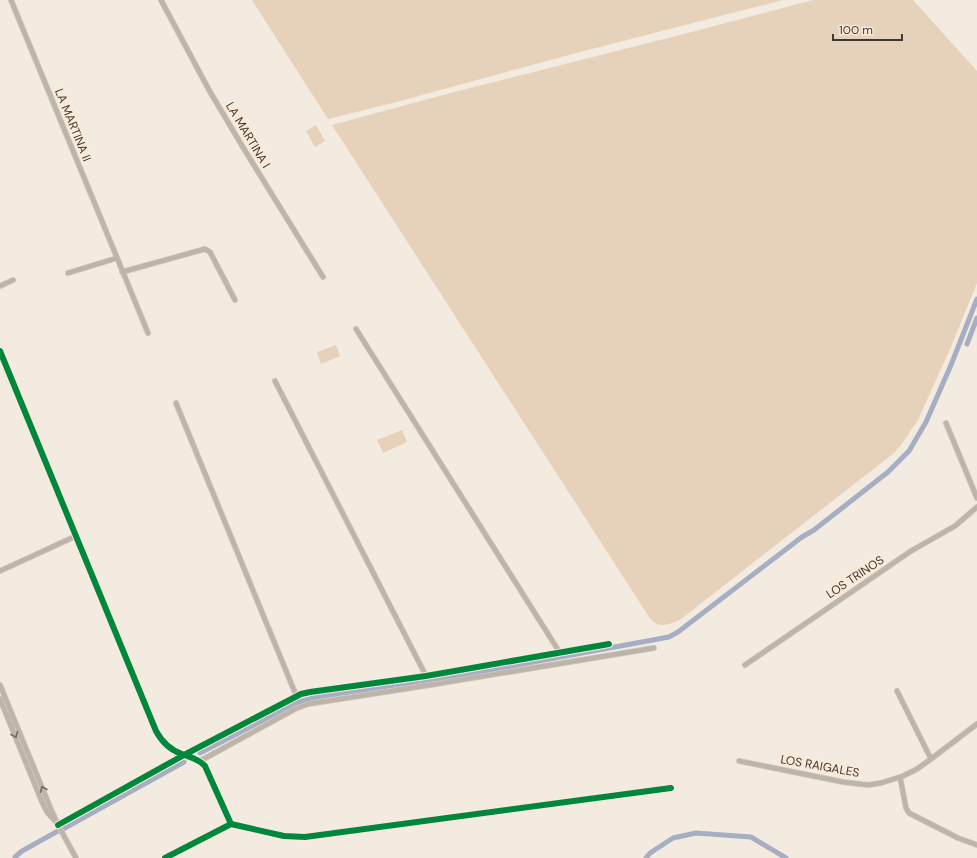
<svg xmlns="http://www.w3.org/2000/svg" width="977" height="858" font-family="'DM Sans',sans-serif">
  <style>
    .green { fill: #e6d1bb }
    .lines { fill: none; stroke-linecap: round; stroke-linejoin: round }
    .canal { stroke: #a6aec4; stroke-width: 5 }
    .minor-casing { stroke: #cdc6bf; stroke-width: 6 }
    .minor { stroke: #bdb4aa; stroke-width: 4.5 }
    .cycleway-casing { stroke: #fbead8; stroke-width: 8 }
    .cycleway { stroke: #00873e; stroke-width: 6 }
    .oneway { stroke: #716a61 }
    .labels { text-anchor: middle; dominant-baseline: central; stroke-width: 4; stroke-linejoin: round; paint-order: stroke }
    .street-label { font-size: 12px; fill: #3e3831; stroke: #fbead8 }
  </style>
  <rect width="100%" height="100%" fill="#f3eae0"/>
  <!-- green -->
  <path class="green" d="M252,0H783L580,52L400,101L328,119Z
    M813,0H913L977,71V283L950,349L918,420L901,445L894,453L681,619C671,624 661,629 651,620L332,125L458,91L680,35Z
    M316,125L325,141L315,147L306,131Z
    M336,345L340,356L321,364L317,352Z
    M402,430L407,442L383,453L377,440Z"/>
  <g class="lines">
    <!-- canal -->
    <path class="canal" d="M967,344L977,318
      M200,753L296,703L316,697L468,674L669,637L678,632L802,537L814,530L888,472L909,451L926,422L951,365L977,299
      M63,829L184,762
      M15,858V857L22,851L58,831
      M646,858L650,853L673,838L696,833L751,837L786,858"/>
    <defs>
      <path id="minor" d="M11,0L148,333
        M161,0L209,90L244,149L323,277
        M122,272L205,249L210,252L235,300
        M68,273L117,258
        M0,286L13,280
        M356,329L560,653
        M0,351L156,731C162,742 170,750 182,754C190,757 199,759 205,766L231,824
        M275,381L426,676
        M176,403L296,695
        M946,423L977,498
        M0,571L76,536
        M745,665L911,551L955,526L977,507
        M0,685L50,807L58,825L76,858
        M897,691L931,759
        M0,699L42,802L47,812L55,821
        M200,761L295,709L308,704L430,685L654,648
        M739,761L843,782L868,785L881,783L903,776L917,769L931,759L977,724
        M900,777L906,808L909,813L958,838L977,845
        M58,825L184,755L301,694L310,692L426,676L609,644
        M165,858L231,824L284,836L305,837L671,788"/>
    </defs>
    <!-- minor casing -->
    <use href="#minor" class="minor-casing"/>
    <!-- minor -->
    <use href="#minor" class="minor"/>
    <defs>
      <path id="cycleway" d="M0,351L156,731C162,742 170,750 182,754C190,757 199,759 205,766L231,824
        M58,825L184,755L301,694L310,692L426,676L609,644
        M165,858L231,824L284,836L305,837L671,788"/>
    </defs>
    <!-- cycleway casing -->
    <use href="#cycleway" class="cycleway-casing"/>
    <!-- cycleway -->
    <use href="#cycleway" class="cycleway"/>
  </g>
  <!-- one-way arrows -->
  <defs><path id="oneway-chevron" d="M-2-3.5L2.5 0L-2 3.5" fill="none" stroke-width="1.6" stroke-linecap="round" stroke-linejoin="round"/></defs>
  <g class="oneway">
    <use href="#oneway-chevron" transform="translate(15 735) rotate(68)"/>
    <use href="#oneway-chevron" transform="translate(43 789) rotate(-112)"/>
  </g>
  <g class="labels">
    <!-- street labels -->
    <g class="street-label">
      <text transform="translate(73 125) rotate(68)">LA MARTINA II</text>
      <text transform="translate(248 135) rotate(59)">LA MARTINA I</text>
      <text transform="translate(855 577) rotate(-34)">LOS TRINOS</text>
      <text transform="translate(820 766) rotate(10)">LOS RAIGALES</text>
    </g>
  </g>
  <!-- scale -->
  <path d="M833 34v6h69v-6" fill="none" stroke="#3e3831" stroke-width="2"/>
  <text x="839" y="34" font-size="12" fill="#3e3831" stroke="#fbead8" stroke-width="3" paint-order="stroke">100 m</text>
</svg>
